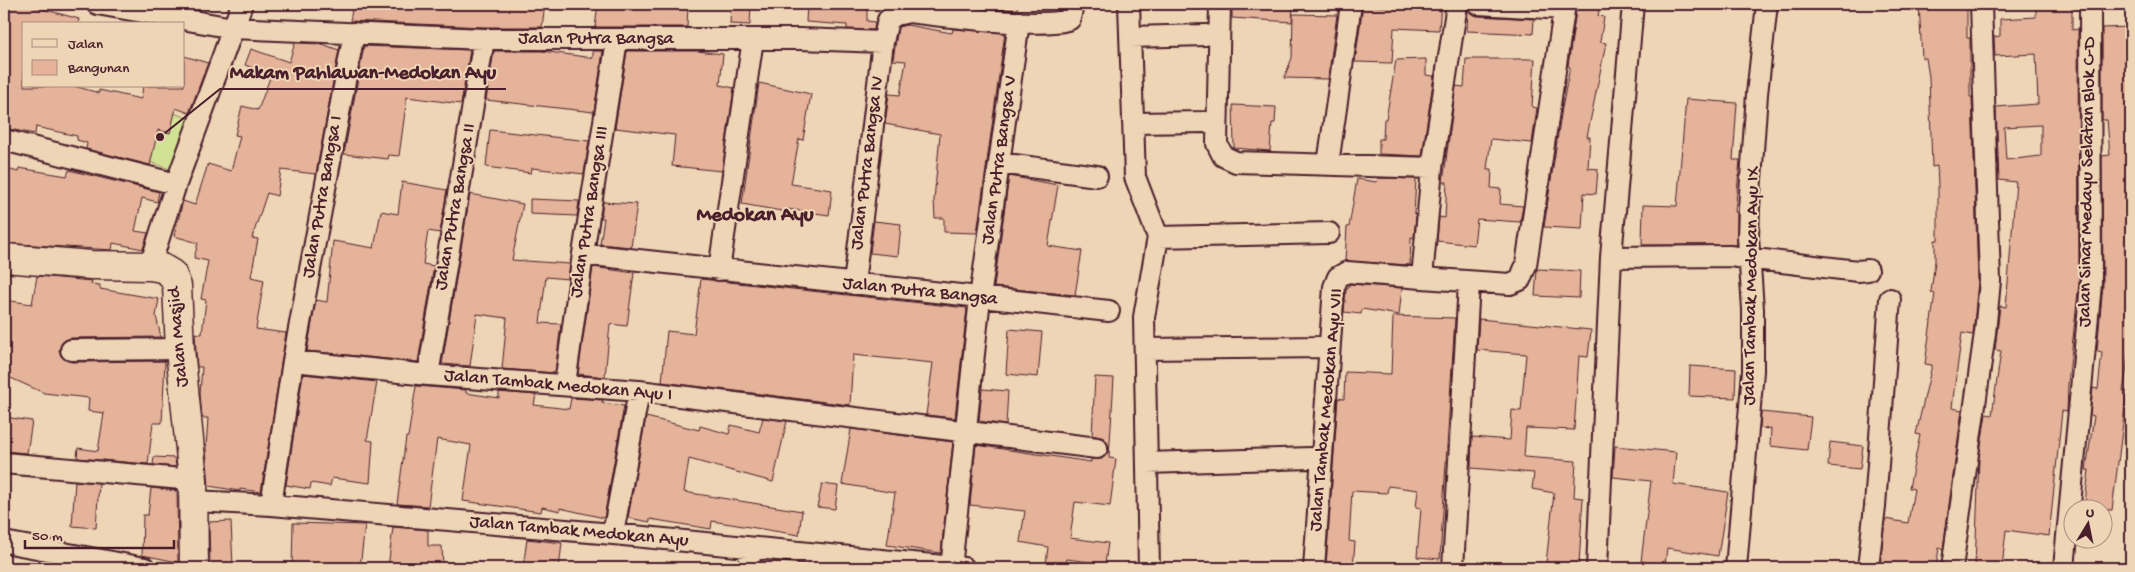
<svg xmlns="http://www.w3.org/2000/svg" width="2135" height="572" font-family="'Gochi Hand',sans-serif">
  <style>
    .green { fill: #d2e295; stroke: #8e8060 }
    .building { fill: #e5b399; stroke: #4a1f2b; fill-rule: evenodd }
    .lines { fill: none; stroke-linecap: round; stroke-linejoin: round }
    .street-casing { stroke: #4a1f2b; stroke-width: 24 }
    .secondary-casing { stroke: #4a1f2b; stroke-width: 31 }
    .street { stroke: #eed5b6; stroke-width: 20 }
    .secondary { stroke: #eed5b6; stroke-width: 28 }
    .labels { text-anchor: middle; dominant-baseline: central; stroke-width: 4; stroke-linejoin: round; paint-order: stroke }
    .street-label { font-size: 19px; fill: #4a1f2b; stroke: #eed5b6 }
    .quarter-label { font-size: 21px; font-weight: bold; fill: #4a1f2b; stroke: #eed5b6 }
    .leader { fill: none; stroke: #4a1f2b; stroke-width: 2 }
    .callout-dot { fill: #4a1f2b; stroke: #eed5b6; stroke-width: 2 }
    .callout-label { font-size: 20px; text-anchor: middle; font-weight: bold; fill: #4a1f2b; stroke: #eed5b6; stroke-width: 4; stroke-linejoin: round; paint-order: stroke }
  </style>
  <rect width="100%" height="100%" fill="#eed5b6"/>
  <filter id="ink" filterUnits="userSpaceOnUse"><feTurbulence type="fractalNoise" baseFrequency=".02" numOctaves="2"/><feDisplacementMap in="SourceGraphic" scale="10" xChannelSelector="R" yChannelSelector="G"/><feConvolveMatrix kernelMatrix="1 2 1 2 8 2 1 2 1" color-interpolation-filters="sRGB"/></filter>
  <g filter="url(#ink)">
    <!-- green -->
    <path class="green" d="M149,104L190,119L172,170L130,155Z"/>
    <!-- building -->
    <path class="building" d="M4,4H25L79,19L78,24H24V86H74L99,93V90L141,99L143,86H184V56L208,63L189,113L176,108L170,133L158,130L150,165L86,149L87,143L77,140V136L36,127L35,134L4,128Z
      M353,4H545L542,27H484L350,21Z
      M598,4H688L687,27H595Z
      M731,4H751L750,25L730,24Z
      M807,4H867V21L875,22L874,30L847,29V25L806,22Z
      M976,4H1018L1017,10L976,7Z
      M1232,4H1293L1292,22L1232,18Z
      M1417,4H1441L1439,30L1394,28L1392,63L1355,62L1363,5L1417,9Z
      M1577,4H1600L1598,16L1604,17L1600,42L1606,43L1587,137H1590L1588,168L1598,169L1596,194L1584,193L1582,229L1544,227L1562,108L1570,67L1568,66Z
      M1919,4H1962V7H1967V38H1970V97H1972L1978,281L1973,335L1962,333L1954,391L1952,408L1962,410L1943,549L1939,548L1936,568H1880L1885,519L1908,523L1914,489L1909,488L1920,435L1916,434L1932,365L1925,364L1935,293L1931,292L1935,261V240H1938V185L1937,166L1932,167L1929,77L1926,58H1922Z
      M2036,4H2072V30L2078,29L2079,283L2068,384L2067,412L2062,411L2049,536L2006,530L2002,568H1975L1979,458L1986,414L1992,415L2001,351L1995,350L2000,306L2006,307L2016,182L1999,180L1996,107L2038,104L2036,54L1995,56L1994,37L2000,36V19L2036,17ZM2041,125V156L2006,160L2004,127Z
      M1468,10L1477,16L1534,19L1533,34L1467,31Z
      M1293,14L1337,15L1328,79L1284,78L1292,58Z
      M907,25L952,33L953,29L1005,33L977,233L944,232V218H935L934,200L940,134L885,124L889,94L900,95L906,61L893,60L898,27Z
      M2131,27V356L2128,355L2126,373L2123,391H2127L2112,510H2084L2089,470H2086L2094,416L2090,415L2093,388L2098,389L2102,352L2097,351L2103,284L2102,156L2110,155L2107,120H2102V28Z
      M295,43L322,44L339,50L316,174L281,170L277,196L267,193L252,238L258,239L251,277L264,280L256,329L286,333L261,492L240,489V491L209,486L206,448L208,418H202L200,394L202,367H197L195,333L202,334L206,300L201,299L208,261L194,258L198,243L174,236L183,201L195,205L208,164L231,171L240,136L235,135L242,106L258,110L271,75L245,65L251,49L289,62Z
      M364,46L470,50L461,104L407,97L399,156L389,155L388,159L344,154Z
      M494,51H542L593,58V51H603L594,112L486,100Z
      M627,51H697L723,54L720,85L734,88L722,171L672,166L675,135L615,128Z
      M1426,59V75L1434,76L1422,156L1379,154V139H1383L1384,119H1386L1396,60Z
      M1466,59H1535L1532,107L1537,108L1532,143L1491,139L1487,169H1492L1491,188L1501,189L1500,204L1523,206L1520,222L1477,219L1474,245L1437,241L1439,217L1445,218L1447,182H1443L1456,86L1464,87Z
      M759,83L811,94L803,140L799,139L791,184L832,190L829,215L787,209V212L742,204Z
      M1686,99L1737,103L1733,160H1740L1735,212H1737V245H1642L1643,205L1677,206Z
      M1233,105L1276,107L1275,123H1272L1270,151L1234,148Z
      M490,130L589,141L584,174L532,168L531,173L486,167Z
      M4,168L18,172L19,168L67,176L69,170L159,192L157,202L142,198L135,231L148,233L143,249L113,243L112,250L4,243Z
      M1009,176L1058,185L1048,246L1082,251L1075,295L994,287Z
      M1378,178L1416,179L1414,214H1416L1414,238L1411,237L1410,265L1345,261L1347,227H1349L1357,179L1377,182Z
      M402,182L447,190L440,233L428,231L423,264L434,266L418,362L307,351L316,300L327,302L333,241L374,248L381,211L398,214Z
      M470,194L523,204L512,260L570,264L568,279L546,277L540,323L561,324L555,373L502,369L507,318L477,314L470,366L442,364Z
      M530,199L579,201L577,216L530,214Z
      M603,202L637,204L631,247L600,244L604,218H601Z
      M874,221L901,224L898,256L870,253Z
      M593,267L634,273L627,326L610,324L605,377L578,374Z
      M1537,269L1580,271L1579,298L1535,296Z
      M37,276L92,281L91,284L100,285V289L159,299L156,316L161,337L71,338L65,340L59,350L61,356L71,362L165,361L162,423H153L148,464L77,458L78,448L98,451L104,413L88,411L89,398L44,393L4,375V300L32,304Z
      M701,279L967,308L955,418L926,415L933,363L853,355L850,405L662,382L667,331L694,334Z
      M1350,284L1402,288L1399,315L1362,309L1361,314L1344,312L1346,290Z
      M1393,316L1455,318L1440,559L1417,557L1421,508L1416,507L1418,490L1388,486L1387,493L1352,491L1349,541L1355,542L1353,568L1326,566L1338,398L1344,399L1345,372L1391,374Z
      M1479,319L1591,330L1588,357L1579,356L1574,430L1526,428L1524,457L1576,461L1574,497L1583,498L1579,564L1546,563L1554,493L1532,489L1534,473L1471,468L1472,437L1510,440L1512,410L1521,411L1526,354L1477,350Z
      M1009,329L1042,332L1038,377L1006,374Z
      M1690,366L1736,369L1735,398L1689,396Z
      M303,374L377,382L367,440L373,441L370,483L332,478L330,486L311,483L310,489L286,485Z
      M1095,377L1114,378L1109,458L1116,459L1110,506L1075,502L1070,538L1108,543L1105,564L1067,559L1065,567L1046,564L1048,547L1020,542L1025,511L970,505L976,445L1091,462V459H1102L1109,450L1108,444L1104,438L1092,435Z
      M416,386L466,390V393L499,398V392L536,395L534,405L569,409L571,398L603,400L602,403L624,406L604,518L560,508V511L542,507L541,512L463,501L471,445L437,439L428,506L397,504L406,437H408Z
      M982,389L1008,391L1006,425L979,421Z
      M1761,412L1811,417L1807,450L1770,446L1771,429L1760,428Z
      M4,417L32,421L27,453L4,451Z
      M646,417L699,430L700,426L729,434L731,425L759,432L763,418L787,421L773,482L689,459L684,492L802,511L799,535L712,521L711,529L650,519V522L628,518Z
      M851,429L953,442L941,553L887,545L895,493L842,484Z
      M1830,442L1863,446L1860,469L1828,466Z
      M1615,446L1676,452L1673,484L1728,492L1718,556L1667,548L1665,565L1641,561L1651,481L1613,477Z
      M154,457L175,458L176,467L153,465Z
      M75,481L99,483L96,528L72,526Z
      M822,484L838,486L835,509L817,507Z
      M151,488L177,491L178,562L142,555L143,515H148Z
      M231,521L233,568H210L209,522Z
      M293,523L365,525L360,568H292Z
      M393,527L428,530V546H442L443,568H388Z
      M527,539L562,543L559,568H523Z"/>
    <g class="lines">
      <defs>
        <path id="street" d="M97,4L233,28L484,39H800L883,42L888,20L896,15L909,12C933,15 1056,30 1070,19L1073,4
          M1129,4L1135,177L1158,237L1144,317L1149,568
          M1220,4L1217,144L1223,156L1236,162L1432,168
          M1457,4L1432,168L1422,278L1510,284L1520,280L1526,265L1565,4
          M1478,4L1564,9
          M1130,37L1206,35
          M1133,123L1206,122
          M4,140L176,184
          M1000,163L1097,176
          M1328,164L1351,4
          M1158,237L1329,233
          M583,254L1109,311
          M1611,257L1729,256L1858,271L1868,270
          M150,266L176,184L242,4
          M719,270L753,39
          M854,284L883,42
          M1145,349L1319,347
          M71,350L180,349
          M293,361L428,375L639,391L1097,448
          M428,375L484,39
          M565,384L583,254L617,40
          M4,463L193,480
          M1147,463L1310,458
          M194,501L271,505L613,534L964,568
          M271,505L293,361L354,33
          M613,534L639,391
          M4,542L145,568
          M749,548L750,568
          M951,568L980,298L1019,22
          M1314,568L1334,287L1338,277L1347,272L1422,278
          M1453,568L1469,283
          M1597,568L1611,257L1633,4
          M1736,568L1753,371V309L1748,237L1749,208L1757,94L1767,4
          M1868,568L1875,506L1890,299
          M1952,568L1985,333L1990,281L1981,4
          M2064,568L2091,284L2090,4"/>
        <path id="secondary" d="M4,258L91,265L150,266L162,268L172,274L177,286L180,349L193,480L194,568"/>
      </defs>
      <!-- street casing -->
      <use href="#street" class="street-casing"/>
      <!-- secondary casing -->
      <use href="#secondary" class="secondary-casing"/>
      <!-- street -->
      <use href="#street" class="street"/>
      <!-- secondary -->
      <use href="#secondary" class="secondary"/>
    </g>
  </g>
  <g class="labels">
    <!-- street labels -->
    <g class="street-label">
      <text x="596" y="39">Jalan Putra Bangsa</text>
      <text transform="translate(1000 160) rotate(-82)">Jalan Putra Bangsa V</text>
      <text transform="translate(868 163) rotate(-83)">Jalan Putra Bangsa IV</text>
      <text transform="translate(2088 182) rotate(-89)">Jalan Sinar Medayu Selatan Blok C-D</text>
      <text transform="translate(323 197) rotate(-80)">Jalan Putra Bangsa I</text>
      <text transform="translate(456 207) rotate(-80)">Jalan Putra Bangsa II</text>
      <text transform="translate(590 212) rotate(-81)">Jalan Putra Bangsa III</text>
      <text transform="translate(1752 286) rotate(-89)">Jalan Tambak Medokan Ayu IX</text>
      <text transform="translate(920 292) rotate(6)">Jalan Putra Bangsa</text>
      <text transform="translate(179 337) rotate(-95)">Jalan Masjid</text>
      <text transform="translate(558 386) rotate(5)">Jalan Tambak Medokan Ayu I</text>
      <text transform="translate(1327 410) rotate(-85)">Jalan Tambak Medokan Ayu VII</text>
      <text transform="translate(579 532) rotate(5)">Jalan Tambak Medokan Ayu</text>
    </g>
    <!-- quarter labels -->
    <g class="quarter-label">
      <text x="755" y="216">Medokan Ayu</text>
    </g>
  </g>
  <!-- callouts -->
  <path class="leader" d="M160 137L220 89H506"/>
  <circle class="callout-dot" cx="160" cy="137" r="5"/>
  <g class="callout-label">
    <text x="363" y="78">Makam Pahlawan-Medokan Ayu</text>
  </g>
  <!-- margin -->
  <rect width="2135" height="572" fill="none" stroke="#eed5b6" stroke-width="20"/>
  <rect x="10" y="10" width="2115" height="552" fill="none" stroke="#4a1f2b" stroke-width="2" filter="url(#ink)"/>
  <!-- legend -->
  <rect x="22" y="22" width="162" height="65" fill="#eed5b6" stroke="#ac8c7e"/>
  <rect x="32" y="39" width="25" height="8" fill="#eed5b6" stroke="#ac8c7e"/>
  <text x="68" y="48" font-size="15" fill="#4a1f2b">Jalan</text>
  <rect x="32" y="60" width="25" height="15" fill="#e5b399" stroke="#ac8c7e"/>
  <text x="68" y="72" font-size="15" fill="#4a1f2b">Bangunan</text>
  <!-- north arrow -->
  <g transform="translate(2088 524) rotate(10)"><circle r="24" fill="#eed5b6" stroke="#ac8c7e"/>
  <path d="M0-4L9 19L0 12L-9 19Z" fill="#4a1f2b"/>
  <text y="-8" font-size="14" font-weight="bold" text-anchor="middle" fill="#4a1f2b">U</text>
  </g>
  <!-- scale -->
  <path d="M25 540v8h149v-8" fill="none" stroke="#4a1f2b" stroke-width="2.5"/>
  <text x="32" y="540" font-size="15" fill="#4a1f2b" stroke="#eed5b6" stroke-width="4" paint-order="stroke">50 m</text>
</svg>
